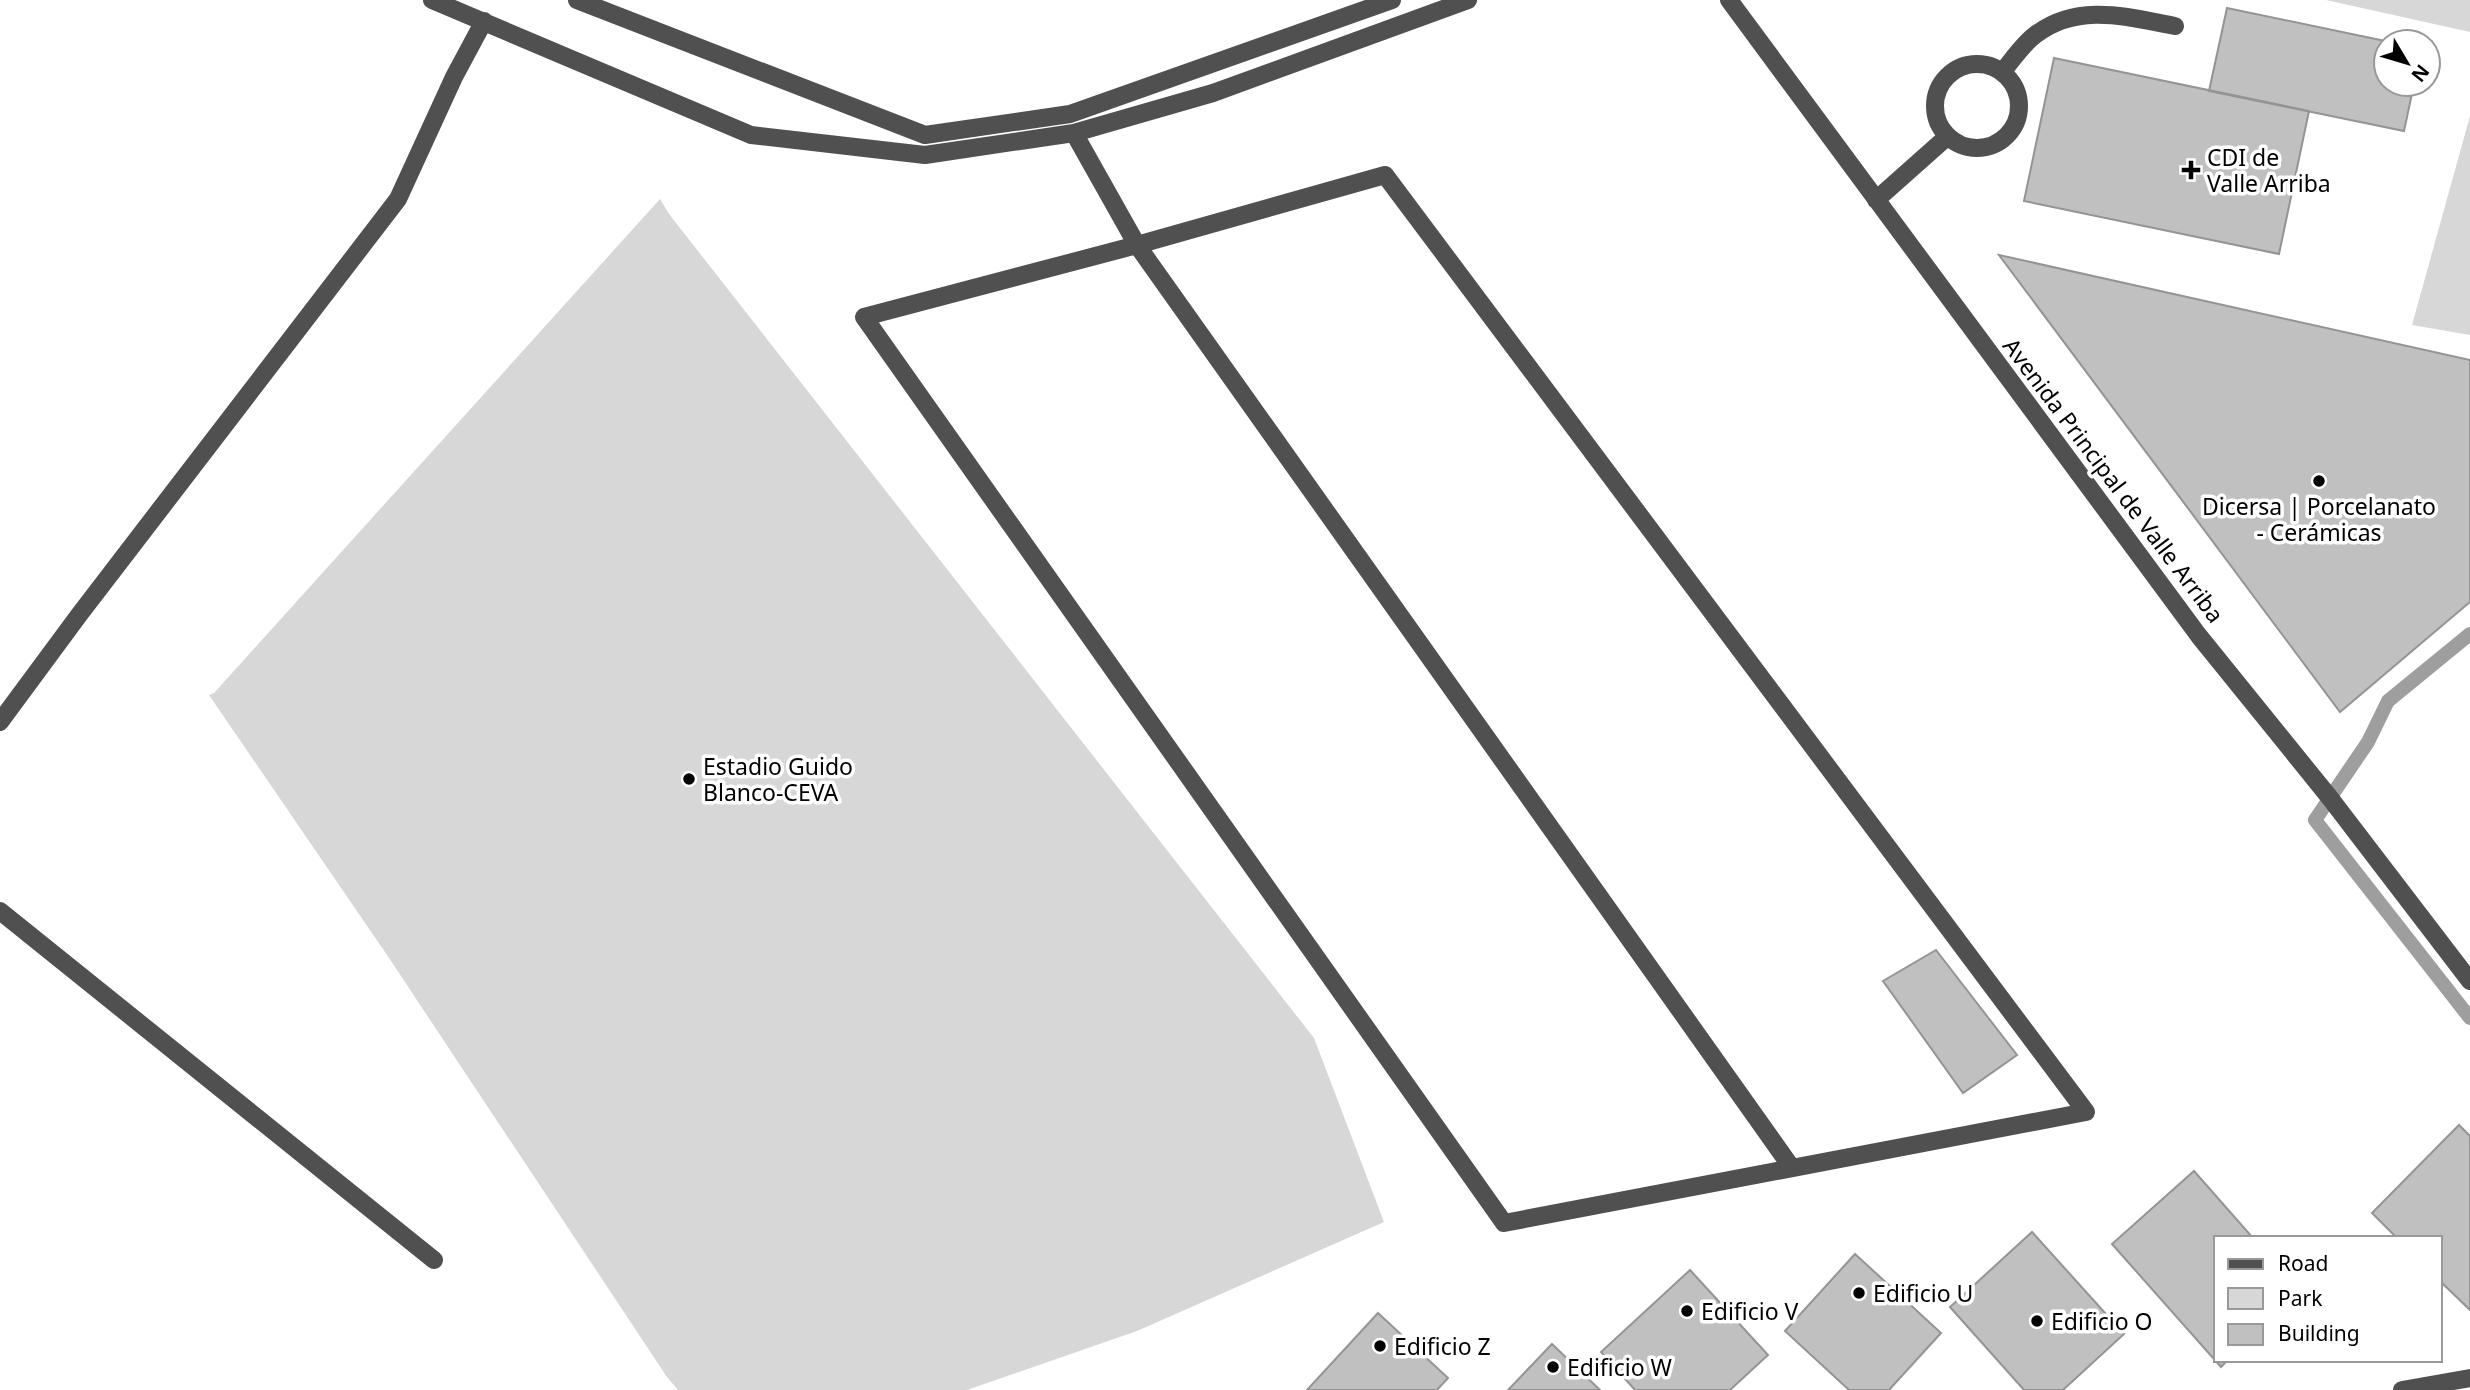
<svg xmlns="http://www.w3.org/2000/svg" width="2470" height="1390" font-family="'Noto Sans',sans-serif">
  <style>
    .green { fill: #d7d7d7 }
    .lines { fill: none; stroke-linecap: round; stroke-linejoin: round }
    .stream { stroke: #9e9e9e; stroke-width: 14 }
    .building { fill: #c0c0c0; stroke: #949494; stroke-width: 2 }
    .minor { stroke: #505050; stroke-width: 18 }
    .poi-dot { fill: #000; stroke: #fff; stroke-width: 2.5 }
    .labels { text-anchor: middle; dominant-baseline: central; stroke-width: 7; stroke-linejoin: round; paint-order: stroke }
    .poi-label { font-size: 23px; fill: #000; stroke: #fff; text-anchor: start }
    .street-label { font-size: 23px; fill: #000; stroke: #fff }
  </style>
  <rect width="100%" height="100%" fill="#fff"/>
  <!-- green -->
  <path class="green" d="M2326,0H2470V32Z
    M2470,116V335L2412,325Z
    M660,199L669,214L1314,1038L1384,1222L1137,1331L967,1390H678L667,1377L387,955L209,695L214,693Z"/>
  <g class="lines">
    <!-- stream -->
    <path class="stream" d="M2470,634L2388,701L2368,742L2315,820L2470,1018"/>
  </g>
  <!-- building -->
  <path class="building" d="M2227,8L2390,42H2386V84H2414L2404,131L2209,91Z
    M2054,58L2309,111L2279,254L2024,201Z
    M1999,255L2470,360V602L2340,712Z
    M1936,950L2017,1055L1963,1093L1883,981Z
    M2459,1125L2470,1136V1310L2440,1281V1238H2397L2372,1213Z
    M2194,1171L2253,1238H2216V1360H2228L2221,1367L2112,1244Z
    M2032,1232L2124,1334L2063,1390H2024L1950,1307Z
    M1855,1254L1941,1333L1889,1390H1849L1785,1331Z
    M1690,1270L1768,1355L1730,1390H1635L1601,1352Z
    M1378,1313L1448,1378L1437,1390H1307Z
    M1552,1344L1600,1390H1508Z"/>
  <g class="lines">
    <!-- minor -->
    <path class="minor" d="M432,0L751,135L925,155L1074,133L1213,93L1468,0
      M577,0L925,135L1070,114L1392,0
      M1729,0L2199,636L2330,798L2470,981
      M1935 106a42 42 0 1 1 84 0a42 42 0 1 1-84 0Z
      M2003,71C2013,59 2023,44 2035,35C2078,2 2127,17 2175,26
      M1074,133L1137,245L1792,1168
      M1385,175L2086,1112L1504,1223L864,317L1137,245Z
      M1876,200L1948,136
      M0,722L79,615L398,199L454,77L484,21
      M0,911L434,1260
      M2402,1390L2470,1378"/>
  </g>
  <!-- markers -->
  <g class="poi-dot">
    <path d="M2187.5 159.5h7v7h7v7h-7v7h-7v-7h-7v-7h7z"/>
    <circle cx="2319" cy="481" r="7"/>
    <circle cx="689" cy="779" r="7"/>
    <circle cx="1859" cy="1293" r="7"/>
    <circle cx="1687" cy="1311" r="7"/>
    <circle cx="2037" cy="1321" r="7"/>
    <circle cx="1380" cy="1346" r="7"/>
    <circle cx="1553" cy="1367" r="7"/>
  </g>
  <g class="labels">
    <!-- poi labels -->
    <g class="poi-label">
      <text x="2207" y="157">CDI de<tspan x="2207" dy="26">Valle Arriba</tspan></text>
      <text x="2319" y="506" text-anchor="middle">Dicersa | Porcelanato<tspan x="2319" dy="26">- Cerámicas</tspan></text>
      <text x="703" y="766">Estadio Guido<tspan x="703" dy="26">Blanco-CEVA</tspan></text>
      <text x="1873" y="1293">Edificio U</text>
      <text x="1701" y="1311">Edificio V</text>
      <text x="2051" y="1321">Edificio O</text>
      <text x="1394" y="1346">Edificio Z</text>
      <text x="1567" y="1367">Edificio W</text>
    </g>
    <!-- street labels -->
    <g class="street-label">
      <text transform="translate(2114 480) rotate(53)">Avenida Principal de Valle Arriba</text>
    </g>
  </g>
  <!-- legend -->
  <rect x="2214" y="1236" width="228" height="126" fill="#ffffff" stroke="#999999" stroke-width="2"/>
  <rect x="2228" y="1259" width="35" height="10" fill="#505050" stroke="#999999" stroke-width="2"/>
  <text x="2278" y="1271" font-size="21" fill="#000000">Road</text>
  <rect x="2228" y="1288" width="35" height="21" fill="#d7d7d7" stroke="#999999" stroke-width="2"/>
  <text x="2278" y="1306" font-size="21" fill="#000000">Park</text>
  <rect x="2228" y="1324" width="35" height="21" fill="#c0c0c0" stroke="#999999" stroke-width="2"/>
  <text x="2278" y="1341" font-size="21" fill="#000000">Building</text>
  <!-- north arrow -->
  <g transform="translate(2407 63) rotate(128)"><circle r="33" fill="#ffffff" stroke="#999999" stroke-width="2"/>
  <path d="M0-5L12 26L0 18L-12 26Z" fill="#000000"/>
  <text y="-10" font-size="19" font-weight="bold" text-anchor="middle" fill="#000000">N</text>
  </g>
</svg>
